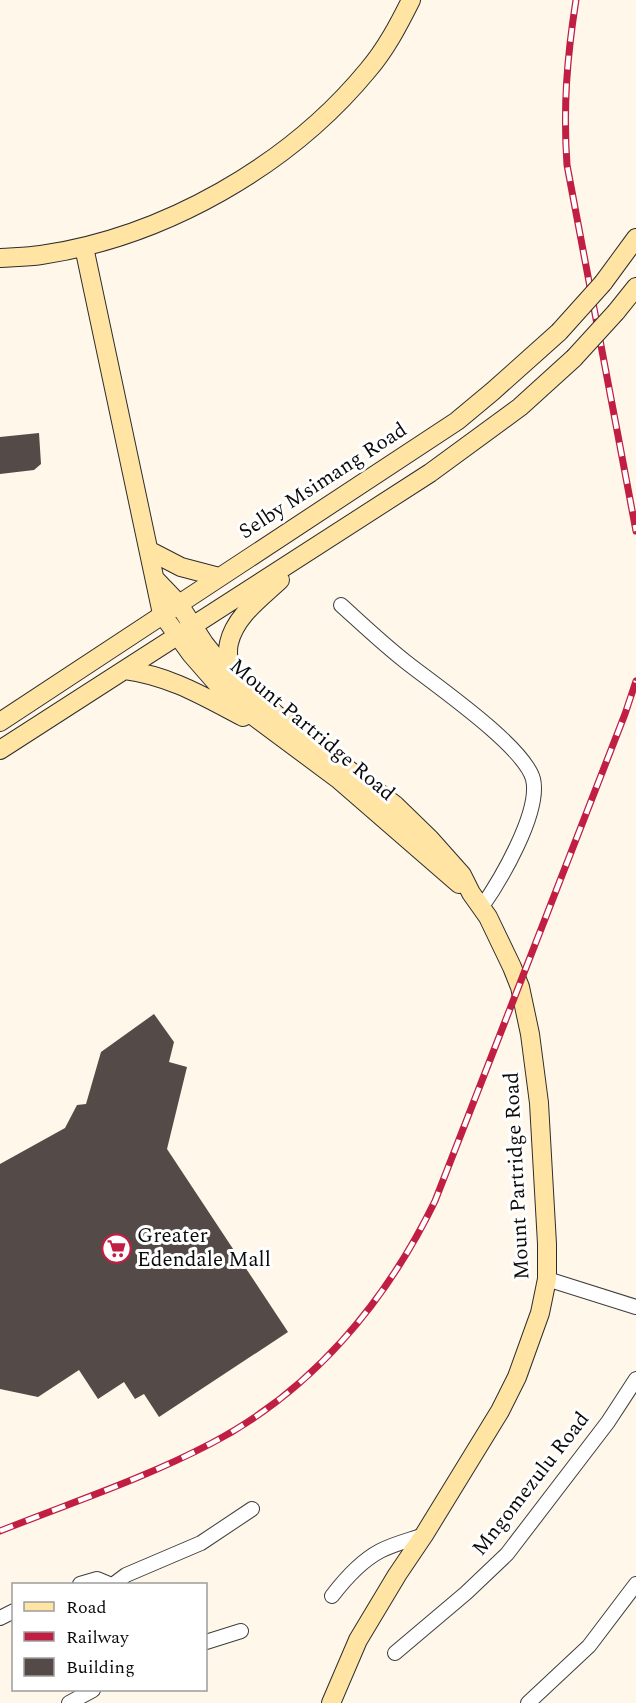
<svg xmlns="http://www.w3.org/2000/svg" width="636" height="1703" font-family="Spectral,serif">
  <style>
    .building { fill: #544a47 }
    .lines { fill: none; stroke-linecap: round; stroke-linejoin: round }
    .street-casing { stroke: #3e3e3e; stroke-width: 16 }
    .secondary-casing { stroke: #2d2d2d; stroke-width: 20 }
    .street { stroke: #fff; stroke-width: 14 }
    .secondary { stroke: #ffe4a4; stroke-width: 18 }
    .rail-casing { stroke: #c01e43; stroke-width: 7 }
    .rail { stroke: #fff; stroke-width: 4.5; stroke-dasharray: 14; stroke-linecap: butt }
    .secondary-bridge-casing { stroke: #2d2d2d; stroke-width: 20; stroke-linecap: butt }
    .secondary-bridge { stroke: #ffe4a4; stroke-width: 18 }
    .labels { text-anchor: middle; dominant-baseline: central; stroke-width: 6; stroke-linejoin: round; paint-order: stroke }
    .street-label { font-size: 21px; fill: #0b0b0b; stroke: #fff }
    .poi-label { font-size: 21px; fill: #0b0b0b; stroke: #fff; text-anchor: start }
  </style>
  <rect width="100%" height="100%" fill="#fff7e9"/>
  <!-- building -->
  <path class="building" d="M39,433L41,464L34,470L0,474V437Z
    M154,1014L174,1042L169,1062L187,1067L167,1149L288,1332L159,1417L144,1394L135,1399L124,1382L98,1399L79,1370L38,1397L0,1389V1164L65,1128L77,1105L86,1104L101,1052Z"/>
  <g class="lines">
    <defs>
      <path id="street" d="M341,605C362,624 383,644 406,662C435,685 524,746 533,779C541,812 500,881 481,908
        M547,1279L636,1307
        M80,1584L97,1579L109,1584
        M114,1584L126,1575L201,1543L252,1509
        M332,1596C345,1579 361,1561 380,1551C393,1544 410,1540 424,1535
        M0,1618L14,1611
        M206,1642L241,1631
        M395,1653L466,1593L507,1554L608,1422L636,1379
        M69,1703L93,1690
        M528,1703L589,1646L636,1584"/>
      <path id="secondary" d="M84,247L162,614L191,654L219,686L248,712L338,779L459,884
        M0,258C14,257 28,257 41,255C164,237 289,166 368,70C386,49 399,24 411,0
        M603,283L636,238
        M616,312L636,287
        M150,551L181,567L219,577
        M156,580L178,603L204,643L231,677L278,716L395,805L430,839L462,875L471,893L488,917L512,967L520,987L530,1034L539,1103L547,1244V1279L540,1313L517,1377L500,1411L424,1535L397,1575L358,1640L331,1703
        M125,670C170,676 203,696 243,717
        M231,677C230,666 226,654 229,643C235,616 261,598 280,580
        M0,722L457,421L493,391L559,332
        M0,750L430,473L520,407L574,358"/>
    </defs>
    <!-- street casing -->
    <use href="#street" class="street-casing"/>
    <!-- secondary casing -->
    <use href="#secondary" class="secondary-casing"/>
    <!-- street -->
    <use href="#street" class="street"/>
    <!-- secondary -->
    <use href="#secondary" class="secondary"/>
    <defs>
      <path id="rail" d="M576,0C567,57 563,107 567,165L636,531
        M0,1531C70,1503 143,1479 210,1444C312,1391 386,1302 435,1201L625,714L636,681"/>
    </defs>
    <!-- rail casing -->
    <use href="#rail" class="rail-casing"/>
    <!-- rail -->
    <use href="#rail" class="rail"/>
    <defs>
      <path id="secondary-bridge" d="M559,332L603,283
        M574,358L616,312"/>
    </defs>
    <!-- secondary-bridge casing -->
    <use href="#secondary-bridge" class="secondary-bridge-casing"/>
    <!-- secondary-bridge -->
    <use href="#secondary-bridge" class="secondary-bridge"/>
  </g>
  <!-- icons -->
  <defs>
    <symbol id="supermarket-ring" viewBox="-11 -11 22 22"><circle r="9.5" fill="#fff" stroke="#c01e43" stroke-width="1.5"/><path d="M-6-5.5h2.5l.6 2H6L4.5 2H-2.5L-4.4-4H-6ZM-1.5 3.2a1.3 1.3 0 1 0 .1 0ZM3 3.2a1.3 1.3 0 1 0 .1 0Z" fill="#c01e43"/></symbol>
  </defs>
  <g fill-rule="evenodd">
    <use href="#supermarket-ring" x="100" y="1232" width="33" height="33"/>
  </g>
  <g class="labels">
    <!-- street labels -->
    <g class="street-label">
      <text transform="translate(323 481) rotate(-33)">Selby Msimang Road</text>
      <text transform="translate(312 730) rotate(40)">Mount Partridge Road</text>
      <text transform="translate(517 1176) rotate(-93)">Mount Partridge Road</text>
      <text transform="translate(531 1484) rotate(-52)">Mngomezulu Road</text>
    </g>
    <!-- poi labels -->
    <g class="poi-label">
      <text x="137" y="1236">Greater<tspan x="137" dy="24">Edendale Mall</tspan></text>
    </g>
  </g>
  <!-- legend -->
  <rect x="12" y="1583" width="195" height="108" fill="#ffffff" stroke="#9d9d9d" stroke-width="1.5"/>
  <rect x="24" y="1602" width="30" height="9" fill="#ffe4a4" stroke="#9d9d9d" stroke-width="1.5"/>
  <text x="66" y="1613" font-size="18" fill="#0b0b0b">Road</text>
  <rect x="24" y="1632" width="30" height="9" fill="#c01e43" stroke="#9d9d9d" stroke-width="1.5"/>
  <text x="66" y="1643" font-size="18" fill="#0b0b0b">Railway</text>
  <rect x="24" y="1658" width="30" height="18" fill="#544a47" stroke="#9d9d9d" stroke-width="1.5"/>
  <text x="66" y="1673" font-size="18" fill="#0b0b0b">Building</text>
</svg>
